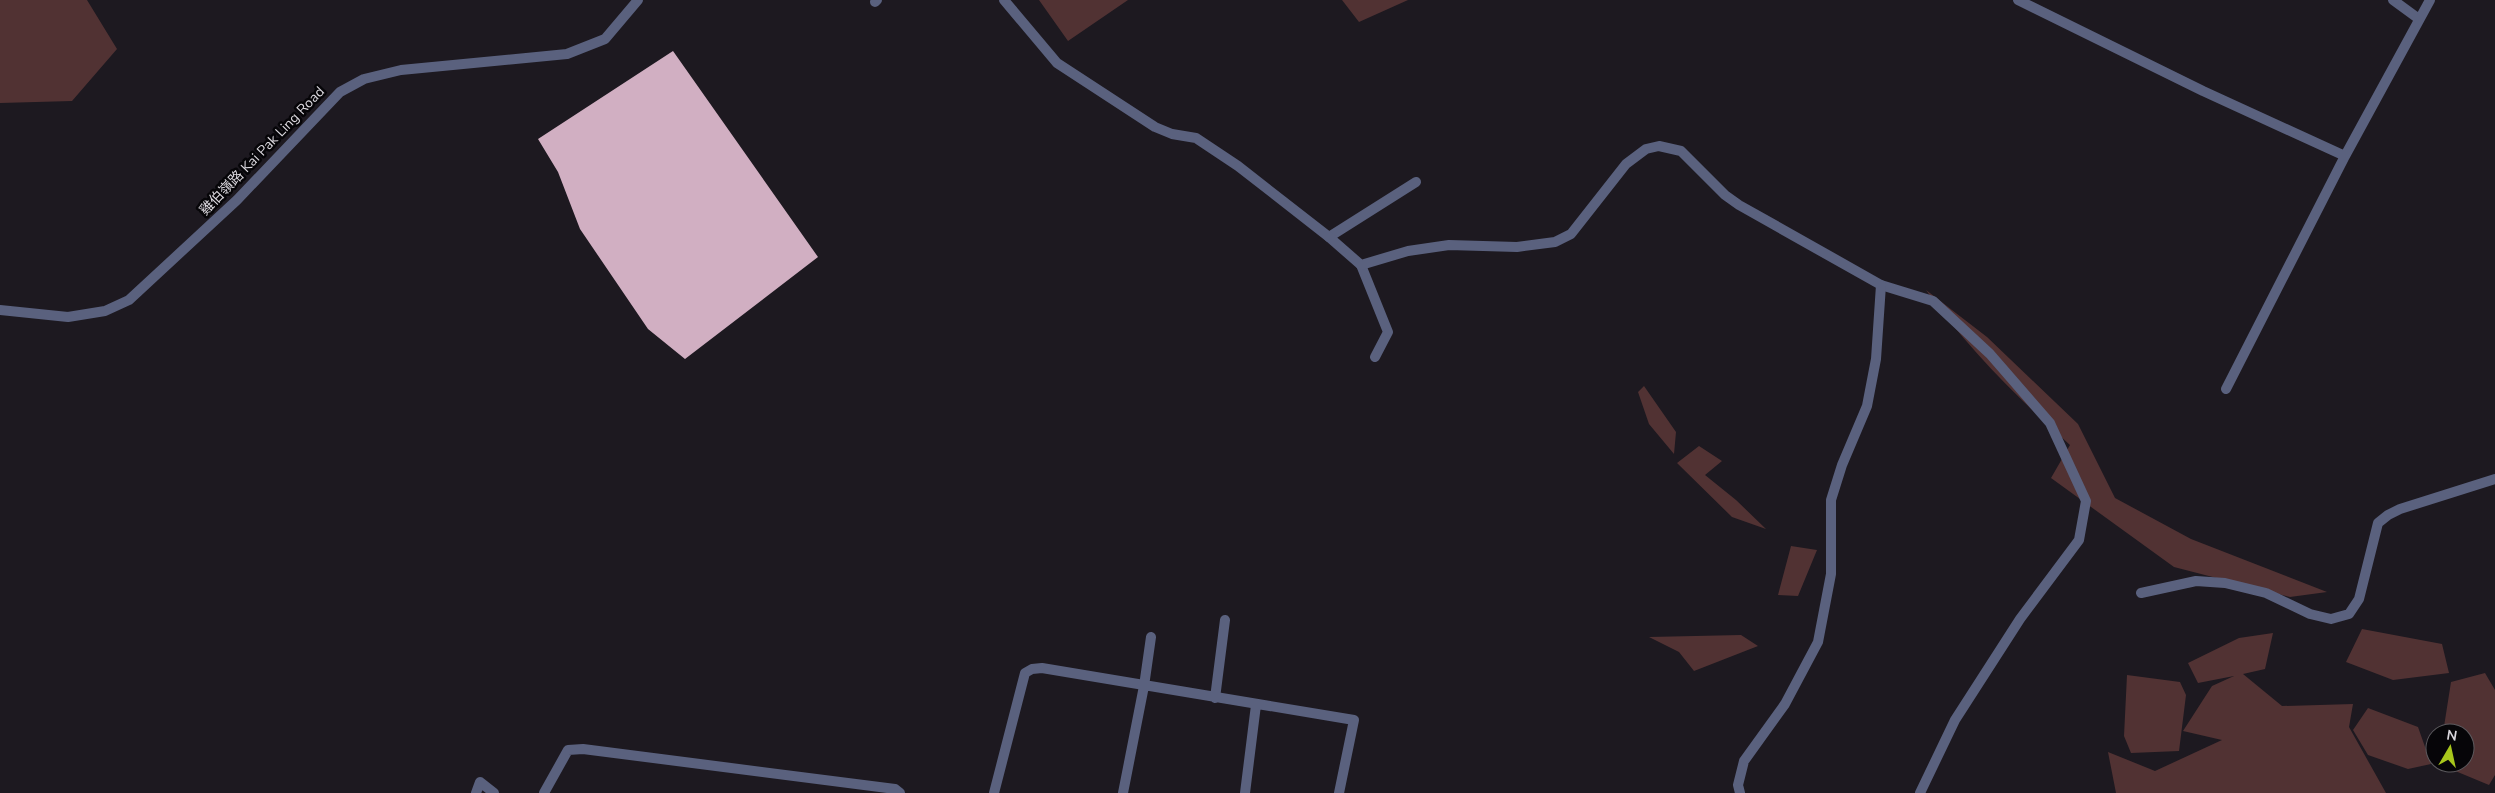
<svg xmlns="http://www.w3.org/2000/svg" width="2495" height="793" font-family="'Nunito Sans','Noto Sans SC',sans-serif">
  <style>
    .green { fill: #513233 }
    .building { fill: #d1afc2 }
    .lines { fill: none; stroke-linecap: round; stroke-linejoin: round }
    .service { stroke: #5a617e; stroke-width: 10 }
    .minor { stroke: #5a617e; stroke-width: 10 }
    .labels { text-anchor: middle; dominant-baseline: central; stroke-width: 5; stroke-linejoin: round; paint-order: stroke }
    .street-label { font-size: 14px; fill: #dcd9df; stroke: #060508 }
  </style>
  <rect width="100%" height="100%" fill="#1d1920"/>
  <!-- green -->
  <path class="green" d="M0,0H87L117,49L72,101L0,103Z
    M1039,0H1128L1068,41Z
    M1342,0H1408L1359,22Z
    M1926,290L1987,337L2078,424L2115,498L2191,539L2327,592L2290,597L2174,567L2051,478L2070,445C2017,397 1968,349 1926,290Z
    M1644,386L1676,432L1674,454L1649,424L1638,392Z
    M1699,446L1722,461L1705,475L1736,500L1766,529L1732,517L1677,463Z
    M1791,546L1817,550L1798,596L1778,595Z
    M2362,629L2442,644L2449,673L2393,680L2346,662Z
    M2273,633L2265,669L2243,674L2282,706L2353,704L2349,727L2386,793H2116L2108,752L2155,771L2222,740L2183,731L2212,686L2234,676L2198,683L2188,663L2239,638Z
    M1741,635L1758,646L1694,671L1679,652L1649,637Z
    M2485,673L2495,690V775L2489,785L2436,763H2465V733H2443L2451,682Z
    M2127,675L2180,682L2186,695L2179,751L2131,753L2124,736Z
    M2368,708L2418,727L2431,764L2408,769L2368,755L2353,730Z"/>
  <!-- building -->
  <path class="building" d="M673,51L818,257L685,359L648,329L580,229L558,172L538,139Z"/>
  <g class="lines">
    <!-- service -->
    <path class="service" d="M2018,0L2203,91L2345,156
      M2393,0L2419,19
      M875,2L877,0
      M1329,237L1416,182
      M1361,265L1388,332L1375,357
      M1881,285L1933,301L1990,354L2050,423L2086,501L2079,540L2020,619L1955,720L1920,793
      M2226,389L2345,156L2430,0
      M2141,593L2196,581L2225,583L2266,593L2310,614L2331,619L2349,614L2359,599L2378,523L2388,515L2400,509L2495,479
      M1215,698L1225,620
      M476,793L480,782L494,793
      M544,793L568,750L583,749L895,789L900,793
      M994,793L1025,673L1032,669L1042,668L1354,720L1339,793
      M1123,793L1144,686L1151,637
      M1245,793L1256,705"/>
    <!-- minor -->
    <path class="minor" d="M1004,0L1057,63L1155,127L1172,134L1196,138L1238,166L1329,237L1361,265L1408,251L1449,245L1517,247L1555,242L1571,234L1626,164L1646,149L1659,146L1681,151L1725,195L1739,205L1881,285L1876,359L1867,406L1842,465L1831,500V574L1818,642L1785,704L1744,761L1738,785L1740,793
      M0,310L68,317L105,311L129,300L237,200L340,92L364,79L401,70L567,54L605,39L638,0"/>
  </g>
  <g class="labels">
    <!-- street labels -->
    <g class="street-label">
      <text transform="translate(262 151) rotate(-46)">雞伯嶺路 Kai Pak Ling Road</text>
    </g>
  </g>
  <!-- north arrow -->
  <g transform="translate(2450 748) rotate(9)"><circle r="24" fill="#060508" stroke="#5c5a5e"/>
  <path d="M0-4L9 19L0 12L-9 19Z" fill="#a8c71c"/>
  <text y="-8" font-size="14" font-weight="bold" text-anchor="middle" fill="#dcd9df">N</text>
  </g>
</svg>
